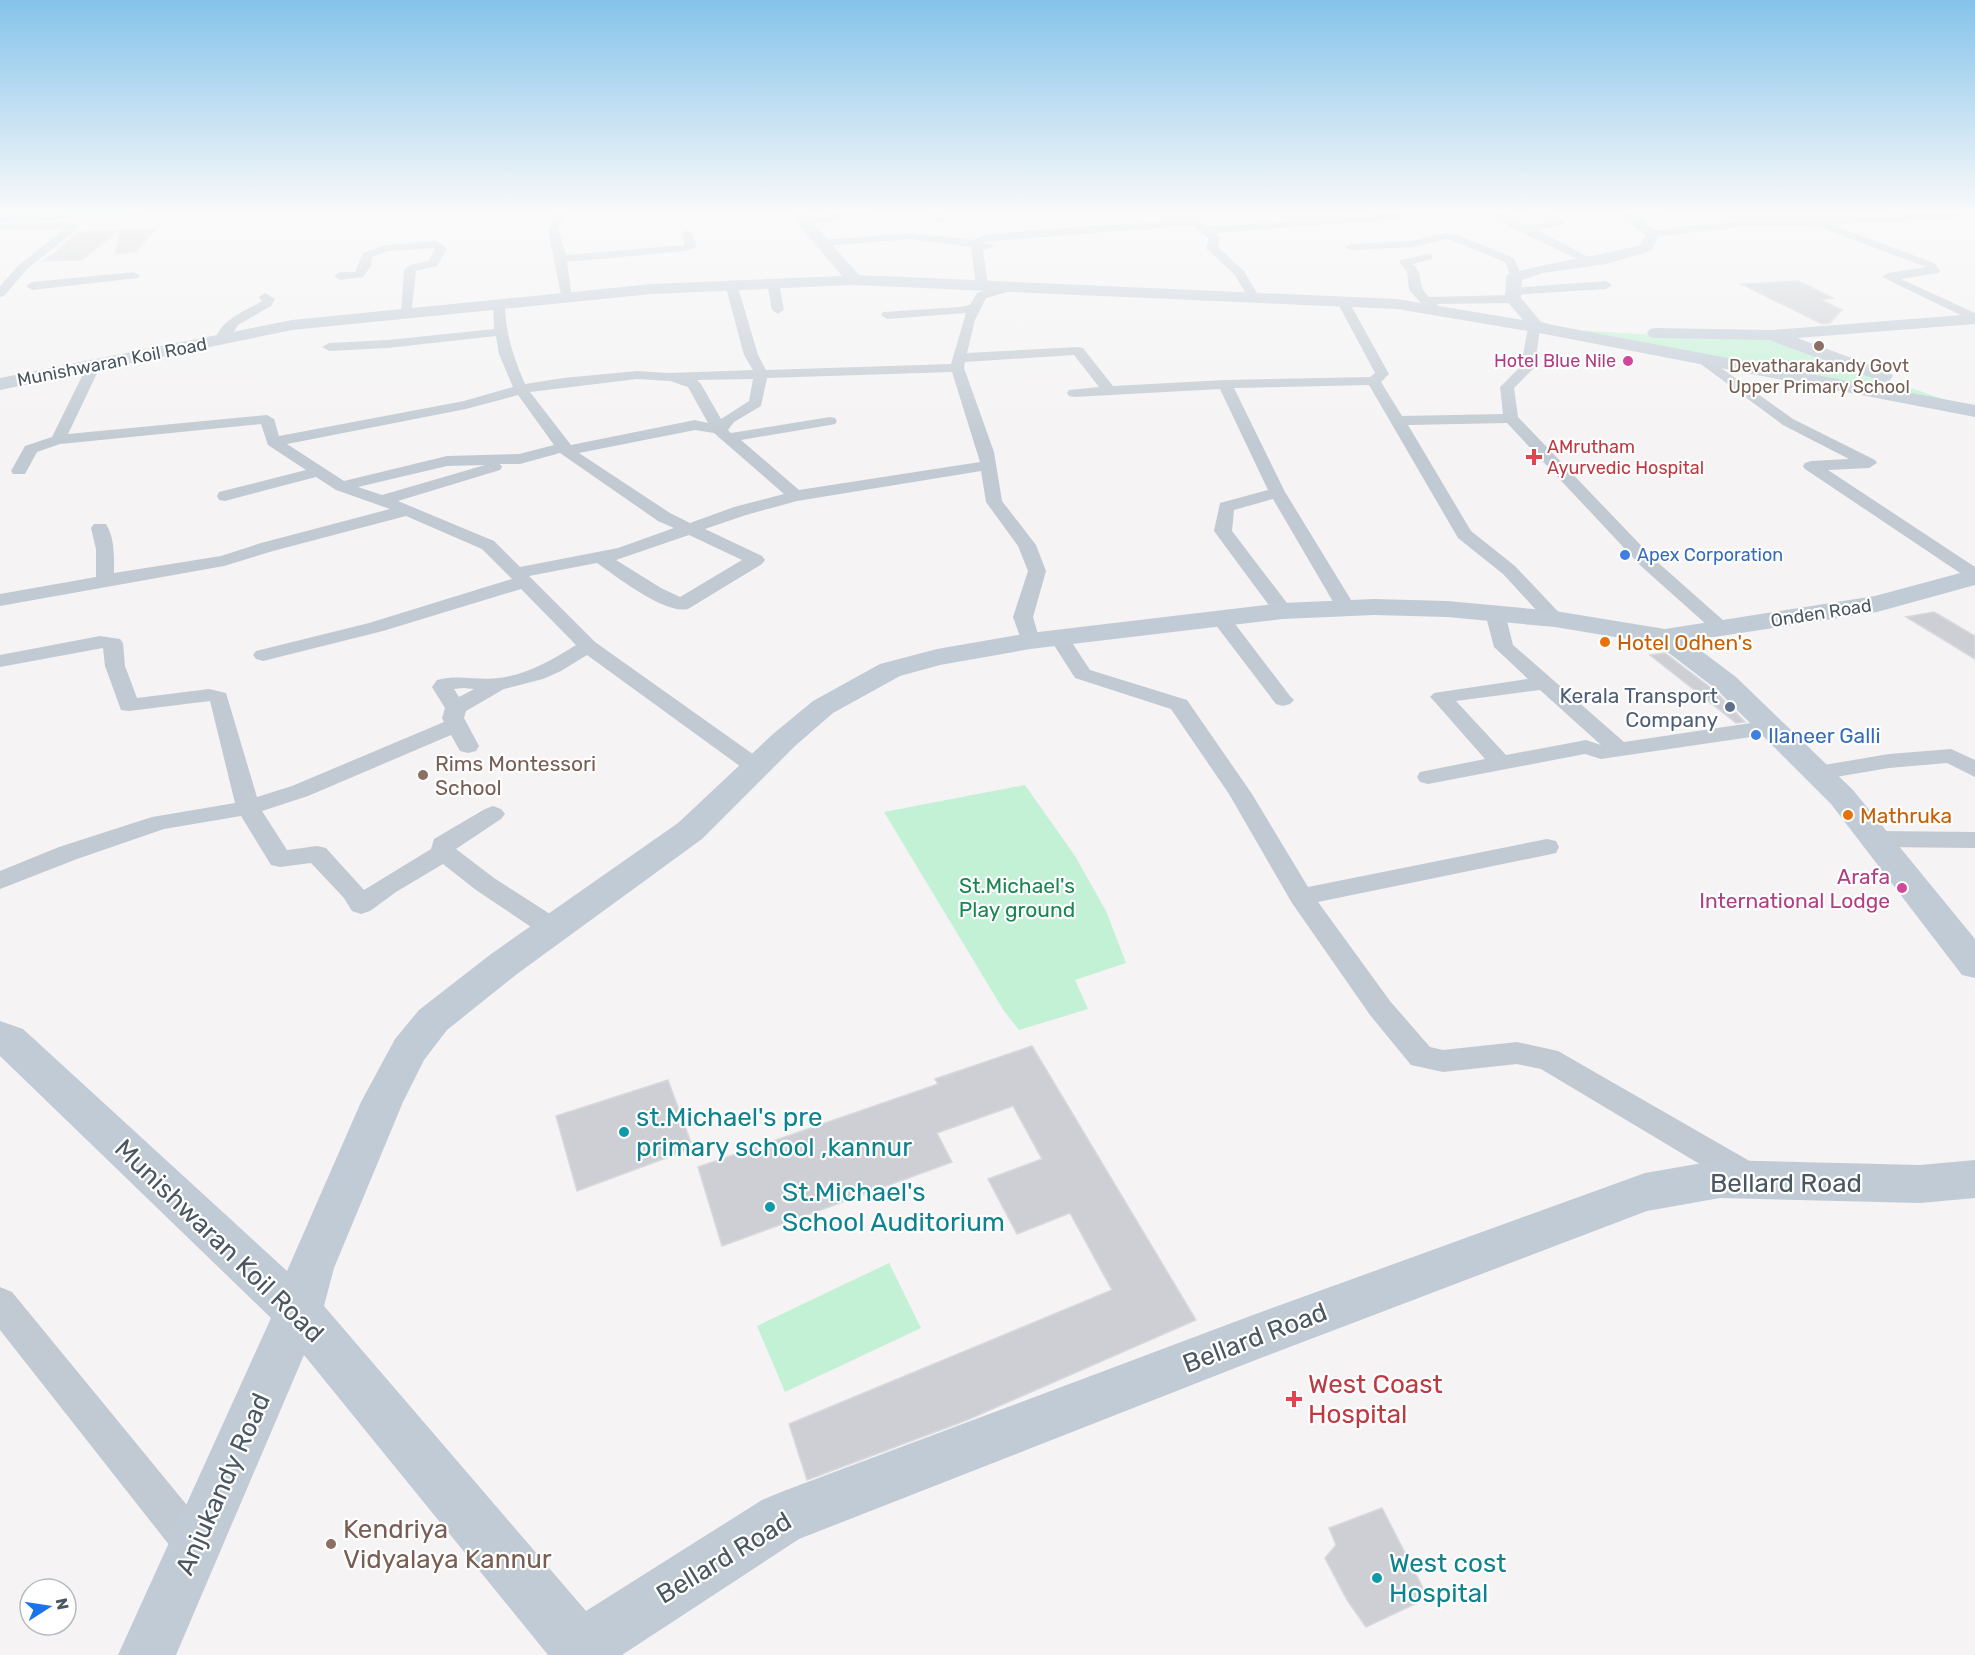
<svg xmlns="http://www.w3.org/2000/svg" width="1975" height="1655" font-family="Rubik,sans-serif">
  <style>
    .green { fill: #c3f1d5 }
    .water { fill: #90daee }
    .building { fill: #cdcfd5; stroke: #d7d9de; stroke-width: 1.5 }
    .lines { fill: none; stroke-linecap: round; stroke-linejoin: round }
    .street { fill: #c1cad2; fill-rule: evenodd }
    .secondary { fill: #c1cbd6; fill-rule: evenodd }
    .education-dot { fill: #8d6e63; stroke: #fff; stroke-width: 2 }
    .hotel-dot { fill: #d1479c; stroke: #fff; stroke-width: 2 }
    .health-dot { fill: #e0444e; stroke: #fff; stroke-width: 2 }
    .shop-dot { fill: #3f7fe0; stroke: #fff; stroke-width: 2 }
    .food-dot { fill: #e8710a; stroke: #fff; stroke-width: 2 }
    .service-dot { fill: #5c6f8a; stroke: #fff; stroke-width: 2 }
    .culture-dot { fill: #0f9aa8; stroke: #fff; stroke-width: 2 }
    .labels { text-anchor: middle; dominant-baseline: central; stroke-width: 4.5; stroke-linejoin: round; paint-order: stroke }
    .far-hotel-label { font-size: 18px; fill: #b23c85; stroke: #fff; text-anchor: end }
    .far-street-label { font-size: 18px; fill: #4a5661; stroke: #fff }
    .far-education-label { font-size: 18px; fill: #785e54; stroke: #fff }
    .far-health-label { font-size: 18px; fill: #be3a42; stroke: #fff; text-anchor: start }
    .far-shop-label { font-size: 18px; fill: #366cbe; stroke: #fff; text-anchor: start }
    .food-label { font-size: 21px; fill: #c56008; stroke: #fff; text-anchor: start }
    .service-label { font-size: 21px; fill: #4e5e75; stroke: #fff; text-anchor: end }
    .shop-label { font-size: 21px; fill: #366cbe; stroke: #fff; text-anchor: start }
    .education-label { font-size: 21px; fill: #785e54; stroke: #fff; text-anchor: start }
    .hotel-label { font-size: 21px; fill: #b23c85; stroke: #fff; text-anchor: end }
    .park-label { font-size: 21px; fill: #17864f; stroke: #fff }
    .near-culture-label { font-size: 26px; fill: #0d838f; stroke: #fff; text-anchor: start }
    .near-street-label { font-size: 26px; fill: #4a5661; stroke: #fff }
    .near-health-label { font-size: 26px; fill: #be3a42; stroke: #fff; text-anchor: start }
    .near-education-label { font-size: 26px; fill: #785e54; stroke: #fff; text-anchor: start }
  </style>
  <rect width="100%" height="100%" fill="#f5f3f3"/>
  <!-- green -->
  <path class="green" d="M1545,328L1688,337L1756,338L1783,343L1971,409Z
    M1025,785L1075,856L1106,911L1126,963L1075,980L1088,1009L1019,1030L1004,1011L884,812Z
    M889,1263L921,1328L785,1392L757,1326Z"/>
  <!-- water -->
  <path class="water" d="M0,210H183L137,215L0,222Z"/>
  <!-- building -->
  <path class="building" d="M155,229L136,252L115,254L120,230Z
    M119,230L82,260L42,261L57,251L78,232Z
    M1798,281L1833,298L1821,300L1842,310L1830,323L1822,324L1741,284Z
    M1934,612L1975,636V659L1906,617Z
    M1665,653L1715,691L1745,722L1736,723L1650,655Z
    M1032,1046L1196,1320L967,1420L807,1480L789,1424L1112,1290L1070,1213L1017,1234L988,1179L1042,1159L1013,1106L937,1133L952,1162L722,1246L698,1167L938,1084L935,1079Z
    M668,1080L693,1148L577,1191L556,1116Z
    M1382,1508L1428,1598L1366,1627L1347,1600L1325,1558L1336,1545L1329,1528Z"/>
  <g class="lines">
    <!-- street -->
    <path class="street" d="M559,210H569L558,229L566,255L685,245L682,233L687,230L692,233L697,247L685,251L567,262L572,297L570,300H562L548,229Z
      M857,210H882L877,213L804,225L799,222L804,219Z
      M932,210H955L941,215L945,220L940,223L928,213Z
      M1476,210L1501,213L1527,226L1548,222L1524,210H1538L1564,221V225L1537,230L1598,262L1592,265L1588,264L1487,216L1412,218L1216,233L1220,238L1218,247L1244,271L1260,298L1254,302L1250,301L1235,275L1208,250L1206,248L1209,239L1193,225L982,242L995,246L983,250L988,286L982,290L976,286L971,247L911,239L823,246L818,243L823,240L911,233L972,240L988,234L1196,219L1209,227L1412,212Z
      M1975,212V218L1830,224L1934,263L1940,271L1938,273L1901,279L1975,313V322L1882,277L1888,273L1926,267L1814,225L1746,226L1654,237L1649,234L1654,231L1746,220H1820L1825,218Z
      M75,223L80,226L79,228L27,269L4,296L0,297V286L19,265L64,229L0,230V224Z
      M1445,233L1457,235L1514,258L1521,275L1515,279L1511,277L1505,262L1451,240L1445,239L1412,247L1351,250L1345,247L1351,244L1412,241Z
      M436,241L447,248L437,266L416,271L411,316L407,317L401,313L404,270L410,265L429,261L435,249L434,248L388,251L372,257L371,266L363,277L340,280L334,276L340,272H355L363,253L386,245Z
      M1428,254L1432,255V259L1413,264C1425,275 1415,283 1429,297L1511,295L1506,292L1512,288L1606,281L1612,285L1606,289L1514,295L1519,299L1513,303L1437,304L1441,311L1435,315L1431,314L1409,290L1407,271L1399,262L1401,260Z
      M134,272L140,276L138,278L32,290L26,286L32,282Z
      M773,279L779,283L784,310L778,314L772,310L767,283Z
      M731,280L737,284L758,355L766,370L951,364L966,313L887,319L881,315L883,312L960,307L970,305L977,293L1010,283L1014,284V290L986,298L975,320L967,353L1078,347L1083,348L1113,386L1225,380L1370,377L1375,373L1337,302L1343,298L1349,302L1389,374L1381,382L1402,416L1503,414L1500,387L1521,366L1528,327L1534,323L1539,324L1540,327L1535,367L1514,388L1518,417L1654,559L1733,629L1730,633H1716L1642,567L1507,423L1408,425L1471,531L1515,566L1565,619L1562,623H1548L1503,574L1458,538L1369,385L1234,388L1285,492L1356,608L1353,612H1339L1273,499L1234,510L1232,531L1293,611L1290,615H1276L1214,531L1220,503L1268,490L1220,389L1074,397L1069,396L1067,393L1069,390L1099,387L1074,355L965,362L964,368L994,452L1002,501L1036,545L1046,571L1033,617L1040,641L1037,645H1023L1013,617L1028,571L1018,546L986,502L981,471L797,501L746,515L705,529L762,556L765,560L762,564L688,609C665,615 616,576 597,563L529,576L595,642L764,762L767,767L764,772L756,774L748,772L587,655L561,671L543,679L504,689L466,711L464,718L479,746L476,751L468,753L460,751L451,735L308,796L262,811L287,850L317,846L326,848L364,890L431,849L434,839L485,809L493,806L501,809L505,814L501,819L456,849L494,878L564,923L568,930L564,937L555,939L546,937L476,890L443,864L396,892L370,911L361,914L352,911L344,898L311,863L280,867L271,865L241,816L164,829L77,859L0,889V871L59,847L152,817L235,803L210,701L129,711L121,710L105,666L103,648L0,667V655L100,636L120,639L123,643L125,666L137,698L209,689L226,693L257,797L292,786L444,722L442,718L445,708L432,687L437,680C460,674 477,681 498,678C527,675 552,660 576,645L521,589L383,631L263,661L256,659L253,655L256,651L369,623L512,579L482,549L406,516L273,551L224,566L0,606V594L96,577V549L91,528L94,524H106C115,538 114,557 114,573L221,556L261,543L390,509L336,490L316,477L225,501L219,500L217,496L219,492L306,470L268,445L261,424L60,444L37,452L25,474H13L11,471L25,446L52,437L88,364L93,363L100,367L68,434L267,415L274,419L279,436L464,401L513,387L499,354L496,336L388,348L329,351L322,347L329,343L388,340L494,329L493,304L499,300L505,304C505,333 514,358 525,384L563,378L637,371L668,373L753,370L744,355L725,284ZM952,372L980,462L799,490L741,440L830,425L835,424L837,421L835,418L830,417L731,433L728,430L734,422L761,406L767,378ZM637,379L670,381L688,387L708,423L695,420L571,445L530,392ZM753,379L749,401L721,419L701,384L697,380ZM518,395L554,445L519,454L447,456L344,481L287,444L466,409ZM695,430L714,433L784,494L734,507L690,523L670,513L579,453ZM560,453L658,521L674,528L618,548L520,567L494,541L398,501L500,470L502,467L500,464H520ZM485,465L382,495L358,487L447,466ZM689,535L742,560L680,597L661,588L616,560ZM463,688L474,689L459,697L454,689Z
      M265,293L275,299L271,306L238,325L227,342H217L215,339C223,318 244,312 262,301L259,297Z
      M1703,355L1793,419L1875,460L1877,463L1869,468L1828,470L1975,567V581L1969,579L1805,469L1803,466L1805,463L1811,461L1849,459L1783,425L1698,362L1696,359Z
      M1495,607L1502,609L1505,613L1513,645L1624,742L1771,720L1779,722L1782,727L1779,732L1771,734L1601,759L1585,754L1428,784L1420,782L1417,777L1420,772L1485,759L1434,701L1430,697L1434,693L1528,679L1494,647L1485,613L1488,609ZM1540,690L1601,745L1586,740L1506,755L1456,701Z
      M1222,614L1229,616L1290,696L1294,700L1290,704L1283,706L1276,704L1212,620L1215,616Z
      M1060,633L1067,635L1090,670L1187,700L1252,794L1308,887L1547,839L1556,841L1559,847L1556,853L1547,855L1318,902L1390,1001L1430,1047L1443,1050L1517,1042L1558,1051L1760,1167L1765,1177L1760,1187L1749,1191L1738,1187L1541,1069L1517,1064L1443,1072L1411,1065L1370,1015L1292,903L1229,794L1171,709L1075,678L1050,639L1053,635Z
      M1951,749L1975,760V777L1947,763L1889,768L1818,780L1810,778L1807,773L1810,768L1818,766L1889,754Z
      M1877,831L1975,832V848L1877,847L1868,845L1865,839L1868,833Z
      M0,1287L12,1292L209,1532L215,1546L209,1560L195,1566L181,1560L0,1330Z"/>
    <!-- secondary -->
    <path class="secondary" d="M793,210H807L811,221L859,275L1397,299L1523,320L1505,299L1506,277L1508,274C1552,261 1597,257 1640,245L1646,235L1625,222L1623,216L1630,212L1656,210L1659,214L1657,217L1641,219L1661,234L1651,251L1606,264L1543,273L1522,280L1521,298L1541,322L1553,325L1975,405V417L1534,332L1397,309L854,285L652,294L292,330L0,390V378L292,320L652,284L842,276L799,225Z
      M1975,314V324L1797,338L1890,372L1893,376L1890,380L1883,382L1769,340L1656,338L1650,337L1647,333L1650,329L1656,328L1772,330Z
      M1975,569V585L1877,612L1688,641L1736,677L1853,790L1975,939V978L1962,975L1831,804L1716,689L1657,644L1555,627L1447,617L1374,615L1283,619L1030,649L940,665L900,676L833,713L795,746L702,839L517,974L447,1030L424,1060L403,1102L334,1268L324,1306L586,1611L762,1500L781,1492L1253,1315L1645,1173L1720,1160L1920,1165L1975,1160V1198L1920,1203L1720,1198L1647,1211L1253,1361L799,1539L622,1655H548L304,1355L176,1655H118L271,1318L0,1056V1021L23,1029L287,1271L361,1102L395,1039L419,1010L491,954L678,823L773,734L813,701L880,664L937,649L1030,633L1283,603L1374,599L1447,601L1555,611L1665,629L1875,596Z"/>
  </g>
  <!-- sky -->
  <linearGradient id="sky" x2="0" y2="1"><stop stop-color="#85c3ea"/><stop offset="0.48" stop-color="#fafafa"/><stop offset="1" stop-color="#fafafa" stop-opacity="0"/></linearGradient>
  <rect width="1975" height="442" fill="url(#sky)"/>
  <!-- markers -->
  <g class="education-dot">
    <circle cx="1819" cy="346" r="6"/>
    <circle cx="423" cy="775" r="6"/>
    <circle cx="331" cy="1544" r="6"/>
  </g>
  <g class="hotel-dot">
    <circle cx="1628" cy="361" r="6"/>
    <circle cx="1902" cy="888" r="6"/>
  </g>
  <g class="health-dot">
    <path d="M1531 448h6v6h6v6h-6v6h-6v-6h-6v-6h6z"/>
    <path d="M1291 1390h6v6h6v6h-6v6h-6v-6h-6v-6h6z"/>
  </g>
  <g class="shop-dot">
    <circle cx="1625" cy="555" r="6"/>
    <circle cx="1756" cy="735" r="6"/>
  </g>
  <g class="food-dot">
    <circle cx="1605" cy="642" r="6"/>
    <circle cx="1848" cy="815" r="6"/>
  </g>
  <circle class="service-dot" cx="1730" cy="707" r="6"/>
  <g class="culture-dot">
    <circle cx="624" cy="1132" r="6"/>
    <circle cx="770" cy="1207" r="6"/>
    <circle cx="1377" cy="1578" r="6"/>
  </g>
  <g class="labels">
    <!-- far-hotel labels -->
    <g class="far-hotel-label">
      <text x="1616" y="361">Hotel Blue Nile</text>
    </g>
    <!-- far-street labels -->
    <g class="far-street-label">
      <text transform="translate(112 362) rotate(-11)">Munishwaran Koil Road</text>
      <text transform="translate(1821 613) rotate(-9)">Onden Road</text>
    </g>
    <!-- far-education labels -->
    <g class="far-education-label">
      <text x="1819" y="366">Devatharakandy Govt<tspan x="1819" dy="21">Upper Primary School</tspan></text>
    </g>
    <!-- far-health labels -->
    <g class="far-health-label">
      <text x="1547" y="447">AMrutham<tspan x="1547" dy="21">Ayurvedic Hospital</tspan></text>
    </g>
    <!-- far-shop labels -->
    <g class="far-shop-label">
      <text x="1637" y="555">Apex Corporation</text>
    </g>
    <!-- food labels -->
    <g class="food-label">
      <text x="1617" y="642">Hotel Odhen's</text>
      <text x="1860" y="815">Mathruka</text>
    </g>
    <!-- service labels -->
    <g class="service-label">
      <text x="1718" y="695">Kerala Transport<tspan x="1718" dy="24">Company</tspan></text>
    </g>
    <!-- shop labels -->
    <g class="shop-label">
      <text x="1768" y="735">Ilaneer Galli</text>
    </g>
    <!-- education labels -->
    <g class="education-label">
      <text x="435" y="763">Rims Montessori<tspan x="435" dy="24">School</tspan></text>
    </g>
    <!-- hotel labels -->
    <g class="hotel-label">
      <text x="1890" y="876">Arafa<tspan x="1890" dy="24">International Lodge</tspan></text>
    </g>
    <!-- park labels -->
    <g class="park-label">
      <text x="1017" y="885">St.Michael's<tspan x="1017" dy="24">Play ground</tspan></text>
    </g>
    <!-- near-culture labels -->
    <g class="near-culture-label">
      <text x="636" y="1117">st.Michael's pre<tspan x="636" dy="30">primary school ,kannur</tspan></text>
      <text x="782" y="1192">St.Michael's<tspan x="782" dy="30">School Auditorium</tspan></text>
      <text x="1389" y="1563">West cost<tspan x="1389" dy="30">Hospital</tspan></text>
    </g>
    <!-- near-street labels -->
    <g class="near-street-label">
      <text x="1786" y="1183">Bellard Road</text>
      <text transform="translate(219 1241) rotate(44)">Munishwaran Koil Road</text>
      <text transform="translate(1255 1338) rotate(-21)">Bellard Road</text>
      <text transform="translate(223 1484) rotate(-66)">Anjukandy Road</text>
      <text transform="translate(724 1558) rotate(-31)">Bellard Road</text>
    </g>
    <!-- near-health labels -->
    <g class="near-health-label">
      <text x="1308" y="1384">West Coast<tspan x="1308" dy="30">Hospital</tspan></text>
    </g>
    <!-- near-education labels -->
    <g class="near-education-label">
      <text x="343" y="1529">Kendriya<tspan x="343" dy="30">Vidyalaya Kannur</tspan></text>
    </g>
  </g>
  <!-- north arrow -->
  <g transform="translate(48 1607) rotate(78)"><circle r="28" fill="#ffffff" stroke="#b7bbc0" stroke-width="1.5"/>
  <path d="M0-4.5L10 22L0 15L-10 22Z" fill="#1a73e8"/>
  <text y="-9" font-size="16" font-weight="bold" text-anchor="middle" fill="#4a5661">N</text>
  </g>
</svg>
